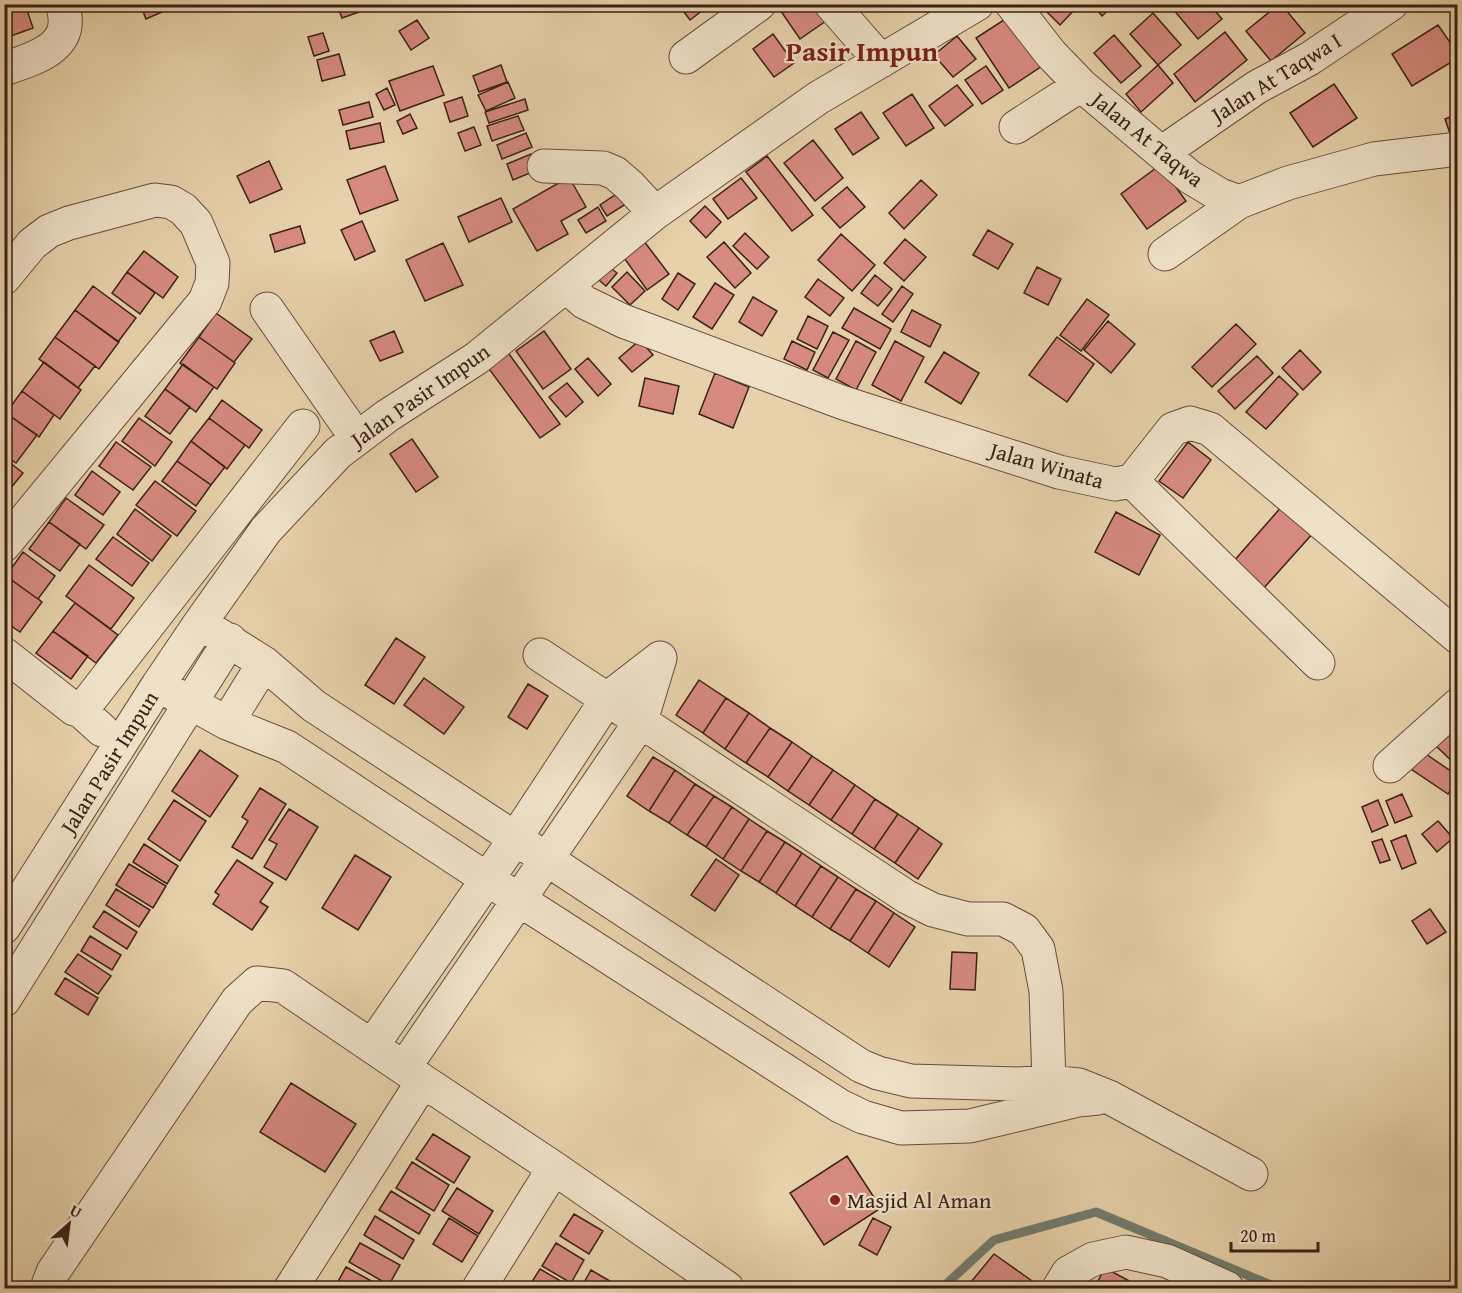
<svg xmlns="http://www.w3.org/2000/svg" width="1462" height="1293" font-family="'Gentium Book Plus',serif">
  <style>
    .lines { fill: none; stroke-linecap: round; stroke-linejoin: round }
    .stream { stroke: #727b6f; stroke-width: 9 }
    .building { fill: #d68a80; stroke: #3b2117; stroke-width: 1.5 }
    .minor-casing { stroke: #664d3c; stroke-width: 35 }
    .minor { stroke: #efe1c8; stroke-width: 33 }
    .poi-dot { fill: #8f2418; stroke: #efe1c8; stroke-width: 2 }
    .labels { text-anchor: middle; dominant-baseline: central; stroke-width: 4.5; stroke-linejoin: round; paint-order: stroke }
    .street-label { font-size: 22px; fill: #3b2117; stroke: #efe1c8 }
    .poi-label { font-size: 22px; fill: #3b2117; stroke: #efe1c8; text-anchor: start }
    .district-label { font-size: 28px; font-weight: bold; fill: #7a1f14; stroke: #efe1c8 }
  </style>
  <rect width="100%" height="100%" fill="#e7d1aa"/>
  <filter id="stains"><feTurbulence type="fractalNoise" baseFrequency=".00333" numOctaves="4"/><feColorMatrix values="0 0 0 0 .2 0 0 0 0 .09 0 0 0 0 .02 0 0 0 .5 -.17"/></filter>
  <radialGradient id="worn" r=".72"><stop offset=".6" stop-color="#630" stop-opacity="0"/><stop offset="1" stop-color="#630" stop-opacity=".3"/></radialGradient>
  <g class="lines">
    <!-- stream -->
    <path class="stream" d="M942,1288L994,1240L1096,1212L1278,1288"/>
  </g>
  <!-- building -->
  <path class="building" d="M4,4H25L33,28L8,37L4,27Z
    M140,4H178V5L146,19Z
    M337,4H356L359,12L342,18Z
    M678,4H711L690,20Z
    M776,4H825L833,16L800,39Z
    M1039,4H1078L1079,5L1060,25Z
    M1092,4H1115L1102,16Z
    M1178,4H1209L1222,19L1198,39L1173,9Z
    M1279,4H1281L1305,33L1271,61L1246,31Z
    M1153,13L1181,45L1158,65L1130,34Z
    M1013,14L1045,64L1009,88L976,38Z
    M417,20L429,38L411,50L399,31Z
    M1438,25L1458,54V58L1412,86L1392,54Z
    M1225,32L1247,60L1195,102L1174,74Z
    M323,33L329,51L314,56L308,37Z
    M773,34L794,63L774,77L753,49Z
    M1114,35L1141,66L1121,83L1094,53Z
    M957,36L976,59L953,77L934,55Z
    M339,54L345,75L322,81L317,60Z
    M501,65L507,82L479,92L473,76Z
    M1158,65L1173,83L1141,112L1126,94Z
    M433,66L444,95L400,111L389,81Z
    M986,66L1003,90L982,104L965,80Z
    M508,82L515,98L486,111L478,95Z
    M1334,84L1357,118L1313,147L1290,113Z
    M957,85L973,105L945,126L929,106Z
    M387,88L395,105L384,110L376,94Z
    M912,94L934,128L906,146L883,113Z
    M462,97L468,116L450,122L444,103Z
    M525,99L528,110L489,123L485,112Z
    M369,102L373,117L343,125L339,110Z
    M861,112L879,138L853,155L835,129Z
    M410,114L417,128L403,134L397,121Z
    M1458,114V144L1454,145L1445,119Z
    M518,116L524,130L492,141L487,126Z
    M380,123L384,142L350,149L346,131Z
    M474,127L481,145L465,151L458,133Z
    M526,133L532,147L502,159L497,145Z
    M813,140L843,178L815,201L784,163Z
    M531,154L537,170L513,180L507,164Z
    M767,156L813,215L792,231L746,172Z
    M269,161L282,189L250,203L237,176Z
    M1160,165L1186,201L1147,229L1121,194Z
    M385,166L398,200L360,214L347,180Z
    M569,177L586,207L561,221L568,234L537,251L513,209Z
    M741,178L757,198L728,219L713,199Z
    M921,180L937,195L904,229L889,213Z
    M847,187L865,207L840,228L822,208Z
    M624,189L632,200L607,216L600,205Z
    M501,198L512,222L469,242L458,217Z
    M705,206L721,222L706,238L690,221Z
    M598,207L606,221L586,233L578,220Z
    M362,221L375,251L355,260L341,230Z
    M300,226L305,243L275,252L270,235Z
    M988,230L1013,244L998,269L973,255Z
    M745,233L769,257L757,269L733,246Z
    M841,234L875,265L852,291L818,260Z
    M905,239L926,257L904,281L884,263Z
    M643,240L669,274L647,290L622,255Z
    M724,242L751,273L735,288L707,257Z
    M443,243L463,285L425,301L406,260Z
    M144,251L178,277L163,298L127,272Z
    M604,263L617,273L606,286L594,276Z
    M1037,267L1061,279L1048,305L1024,293Z
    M127,272L155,293L140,314L112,293Z
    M627,272L645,291L630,305L612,287Z
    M678,273L695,284L678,310L662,299Z
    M875,275L892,289L878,306L861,293Z
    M818,279L844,298L830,316L805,297Z
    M715,283L734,295L712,329L693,317Z
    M93,286L136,318L118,342L75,310Z
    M902,286L913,294L893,322L882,314Z
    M753,297L777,311L762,336L739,322Z
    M1087,299L1109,315L1081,351L1060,335Z
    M854,308L891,329L880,349L842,328Z
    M75,310L119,342L99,369L55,337Z
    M912,310L941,325L930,347L901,332Z
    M216,313L252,339L234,362L199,337Z
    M808,316L828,326L817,349L797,339Z
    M1108,321L1135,344L1111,373L1084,350Z
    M1236,324L1256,344L1212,387L1192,367Z
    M394,331L403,352L380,361L370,341Z
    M544,331L571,369L543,389L516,351Z
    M833,332L849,340L828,378L813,370Z
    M55,337L95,366L78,388L39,359Z
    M199,337L235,363L217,389L180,363Z
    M1057,337L1094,364L1067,402L1029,375Z
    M640,340L653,355L632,372L619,358Z
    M792,341L815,352L807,370L784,359Z
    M856,341L876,352L856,390L836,379Z
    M895,341L924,357L901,401L872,385Z
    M504,347L560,424L540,438L484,362Z
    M1300,350L1321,372L1303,390L1282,368Z
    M944,352L979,373L961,404L925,382Z
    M1257,356L1273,373L1235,409L1218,391Z
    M588,358L611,384L598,396L575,369Z
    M44,362L81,390L60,419L22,391Z
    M183,364L214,387L196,412L165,389Z
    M715,373L749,387L733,428L699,414Z
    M1279,376L1298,394L1266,429L1246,412Z
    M645,378L679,386L673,414L639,406Z
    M567,383L583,402L566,417L549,397Z
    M165,389L190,407L170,434L145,416Z
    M22,391L54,415L39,437L6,413Z
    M222,400L262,430L249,448L209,418Z
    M6,413L37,435L16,463L4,455V415Z
    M139,418L172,442L155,466L122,441Z
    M209,418L245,445L227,469L191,441Z
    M412,439L438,477L416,492L390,454Z
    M191,441L225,467L211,485L177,461Z
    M116,442L151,467L133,490L99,466Z
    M1188,442L1211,460L1183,498L1159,481Z
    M4,458L23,473L10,489L4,485Z
    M177,461L211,485L196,506L162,481Z
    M92,471L120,492L103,515L75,495Z
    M155,481L196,511L177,536L136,505Z
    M66,498L104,525L86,549L49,522Z
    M1283,505L1314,532L1263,589L1233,562Z
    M135,509L171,536L152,561L117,534Z
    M1116,512L1160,535L1139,575L1095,552Z
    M49,522L80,544L60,571L29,549Z
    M113,537L149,563L132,586L96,559Z
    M23,552L55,576L38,599L6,576Z
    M89,565L134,598L111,629L66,596Z
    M6,576L42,602L20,632L4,621Z
    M75,603L118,635L96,663L53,631Z
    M53,631L88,656L71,679L36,653Z
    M396,638L425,657L394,704L365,685Z
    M424,678L464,707L444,734L404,705Z
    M699,680L726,698L703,733L676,715Z
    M528,684L548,696L527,729L508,717Z
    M726,698L749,713L725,749L703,733Z
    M749,713L770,728L746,763L725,749Z
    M1458,724V762L1455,764L1436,746Z
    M770,728L792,742L768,777L746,763Z
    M792,742L812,756L788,791L768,777Z
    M200,750L238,776L210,817L172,791Z
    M1423,752L1458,776V780L1448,794L1411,769Z
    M812,756L833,770L809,805L788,791Z
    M653,757L675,770L649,811L627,796Z
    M675,770L695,784L669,823L649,811Z
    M833,770L855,785L831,820L809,805Z
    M695,784L714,796L687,835L669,823Z
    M855,785L875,799L852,834L831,820Z
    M260,788L286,804L252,859L232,847L248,821L242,817Z
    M1402,794L1412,816L1395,823L1386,801Z
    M714,796L732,807L706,847L687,835Z
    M875,799L898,814L874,849L852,834Z
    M174,800L206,821L180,861L148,839Z
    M1378,800L1388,825L1372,832L1362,807Z
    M732,807L749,819L723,859L706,847Z
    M289,809L318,827L286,880L264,867L277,844L269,840Z
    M898,814L919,828L895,863L874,849Z
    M749,819L767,831L741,871L723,859Z
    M1438,821L1453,838L1437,852L1422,834Z
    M919,828L942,844L918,879L895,863Z
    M767,831L785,842L759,882L741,871Z
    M1406,835L1416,863L1402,869L1391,841Z
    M1382,839L1390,860L1380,863L1372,842Z
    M785,842L802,853L776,893L759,882Z
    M144,844L178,866L167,884L133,862Z
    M802,853L821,866L795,906L776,893Z
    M355,855L391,877L358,930L322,908Z
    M716,859L739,875L715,911L691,895Z
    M237,860L273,883L260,902L268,907L252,930L213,904L219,895L215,892Z
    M129,864L166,886L153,908L116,885Z
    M821,866L838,877L812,917L795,906Z
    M838,877L856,889L830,929L812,917Z
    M116,889L150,910L139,927L106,905Z
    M856,889L876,901L850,941L830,929Z
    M876,901L894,913L868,953L850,941Z
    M1430,909L1446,932L1427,944L1412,921Z
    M104,911L137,932L127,949L93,927Z
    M894,913L915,927L889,967L868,953Z
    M90,936L121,955L112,970L81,951Z
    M952,952L977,953L975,990L950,989Z
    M78,954L111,976L98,994L65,972Z
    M65,978L98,998L88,1015L55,994Z
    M291,1083L356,1124L325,1172L260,1132Z
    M433,1134L470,1157L454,1183L416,1159Z
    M847,1156L881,1208L824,1245L790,1193Z
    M412,1162L449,1185L434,1211L396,1188Z
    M457,1188L493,1211L479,1234L442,1211Z
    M391,1191L430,1215L419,1234L379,1210Z
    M574,1214L603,1231L589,1254L560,1236Z
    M375,1216L414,1240L403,1259L364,1235Z
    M449,1218L478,1236L462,1262L433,1244Z
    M873,1218L891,1227L877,1255L859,1245Z
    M360,1243L400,1265L389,1285L349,1262Z
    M556,1243L584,1260L571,1283L542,1266Z
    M994,1254L1042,1288H966Z
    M346,1267L384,1288L335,1287Z
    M1105,1268L1137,1285L1135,1288H1094Z
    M540,1269L569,1286L567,1288H528Z
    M591,1270L620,1287L619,1288H581Z"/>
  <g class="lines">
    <defs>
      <path id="minor" d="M831,4L881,61
        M1012,4L1051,54L1081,85L1190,177L1220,195L1239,202L1288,183L1374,159L1458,149
        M686,57L759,4
        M4,69C36,58 77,47 62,4
        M1016,127L1081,85
        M1163,152L1257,87L1309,59L1391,4
        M544,166L603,168L615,173L629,185L655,213
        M1165,254L1239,202
        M4,278L32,244L49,231L69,223L155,200L171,202L183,209L196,223L213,263L212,283L205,301L4,545
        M566,286L584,302L623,321L844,403L1059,472L1115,484L1132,481L1173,429L1190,423L1210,429L1458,637
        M267,309L351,430L358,438
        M1132,481L1318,663
        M200,623L264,663L314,706L861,1066L878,1073L911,1081L1018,1084L1049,1082L1079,1085L1109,1097L1251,1174
        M4,654L74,709L81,711L102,730
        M540,655L907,897L933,910L968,919H1003L1024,930L1038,949L1046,991L1049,1082L1047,1104
        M158,685L227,723L287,747L487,879L840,1106L863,1117L901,1128L970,1126L1078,1100L1098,1098
        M81,711L303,426
        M227,723L264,663
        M1390,766L1458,705
        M4,927L158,685L200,623L266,530L338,453L387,416L477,358L655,213L818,98L977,4
        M4,1000L230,640
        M372,1046L515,839L607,699L660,658
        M404,1068L641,721L660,658
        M423,1081L554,1168L727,1288
        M47,1288L53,1272L237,1001L257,983L283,986L423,1081L291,1288
        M479,1288L554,1168
        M1059,1288L1068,1273L1093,1259L1126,1252L1167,1261L1227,1288"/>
    </defs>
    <!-- minor casing -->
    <use href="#minor" class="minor-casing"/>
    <!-- minor -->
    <use href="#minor" class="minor"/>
  </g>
  <!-- markers -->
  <circle class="poi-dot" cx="835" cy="1200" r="6"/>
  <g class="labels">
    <!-- street labels -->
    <g class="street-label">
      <text transform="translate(1276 77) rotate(-32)">Jalan At Taqwa I</text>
      <text transform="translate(1148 139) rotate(39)">Jalan At Taqwa</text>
      <text transform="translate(420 395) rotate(-35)">Jalan Pasir Impun</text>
      <text transform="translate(1047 465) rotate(16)">Jalan Winata</text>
      <text transform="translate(109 762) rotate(-58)">Jalan Pasir Impun</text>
    </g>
    <!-- poi labels -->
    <g class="poi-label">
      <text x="847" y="1200">Masjid Al Aman</text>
    </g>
    <!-- district labels -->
    <g class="district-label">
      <text x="862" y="50">Pasir Impun</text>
    </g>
  </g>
  <!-- margin -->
  <rect width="1462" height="1293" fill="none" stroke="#e7d1aa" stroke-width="24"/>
  <rect x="6" y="6" width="1450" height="1281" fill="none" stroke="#3b2117" stroke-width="3"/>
  <rect x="12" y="12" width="1438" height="1269" fill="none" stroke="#3b2117" stroke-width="1.5"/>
  <!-- north arrow -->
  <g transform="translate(69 1224) rotate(28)" stroke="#efe1c8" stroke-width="4.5" paint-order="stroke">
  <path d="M0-4.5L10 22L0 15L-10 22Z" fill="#3b2117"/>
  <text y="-9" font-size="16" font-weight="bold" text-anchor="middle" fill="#3b2117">U</text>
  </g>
  <!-- scale -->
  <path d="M1231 1242v9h87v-9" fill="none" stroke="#3b2117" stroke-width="3"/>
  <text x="1240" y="1242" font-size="18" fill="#3b2117" stroke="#efe1c8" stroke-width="4.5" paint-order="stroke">20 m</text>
  <rect width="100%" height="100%" filter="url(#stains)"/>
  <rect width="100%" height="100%" fill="url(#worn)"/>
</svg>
